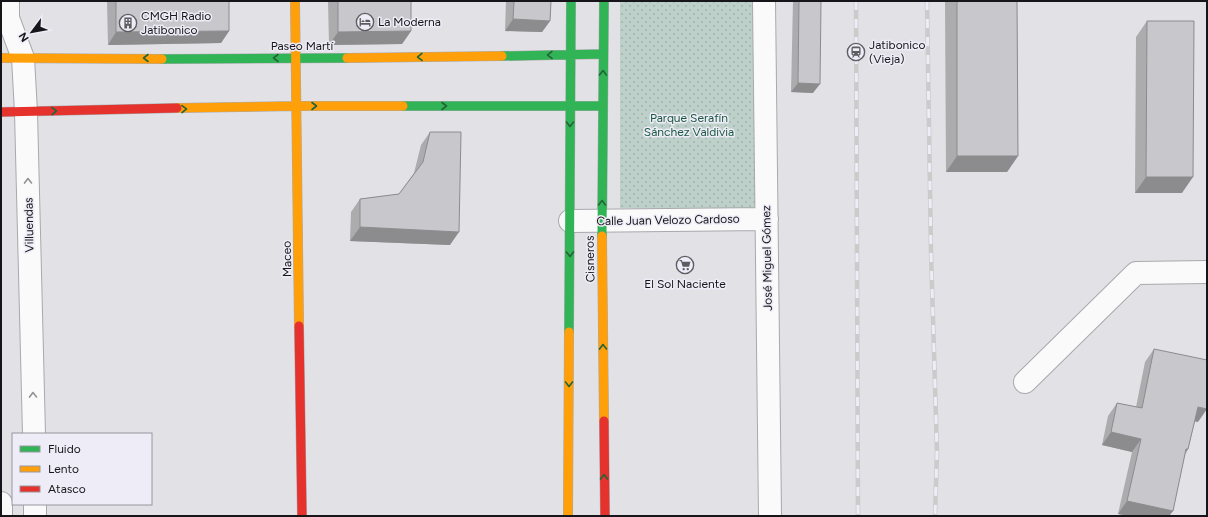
<svg xmlns="http://www.w3.org/2000/svg" width="1208" height="517" font-family="Figtree,sans-serif">
  <style>
    .park { fill: url(#park-dots) }
    .lines { fill: none; stroke-linecap: round; stroke-linejoin: round }
    .street-casing { stroke: #a9a9ad; stroke-width: 24 }
    .fast-casing { stroke: #a9a9ad; stroke-width: 10 }
    .slow-casing { stroke: #a9a9ad; stroke-width: 10 }
    .jam-casing { stroke: #a9a9ad; stroke-width: 10 }
    .street { stroke: #fafafb; stroke-width: 22 }
    .fast { stroke: #30b455; stroke-width: 9 }
    .slow { stroke: #ff9f0a; stroke-width: 9 }
    .jam { stroke: #e5322d; stroke-width: 9 }
    .rail-casing { stroke: #cbcbcc; stroke-width: 4.5 }
    .rail { stroke: #eeecf6; stroke-width: 3; stroke-dasharray: 9; stroke-linecap: butt }
    .wall { fill: #acacaf }
    .shaded-wall { fill: #8c8c8f }
    .building { fill: #c8c8cc; stroke: #8c8c8f }
    .oneway { stroke: #236437 }
    .oneway2 { stroke: #939395 }
    .labels { text-anchor: middle; dominant-baseline: central; stroke-width: 3; stroke-linejoin: round; paint-order: stroke }
    .poi-label { font-size: 12px; fill: #161519; stroke: #eeecf6; text-anchor: start }
    .street-label { font-size: 12px; fill: #161519; stroke: #eeecf6 }
    .park-label { font-size: 12px; fill: #195942; stroke: #eeecf6 }
  </style>
  <defs>
    <pattern id="park-dots" width="8" height="8" patternUnits="userSpaceOnUse"><rect width="8" height="8" fill="#bed0ca"/><path d="M2 2h.1M6 6h.1" fill="none" stroke="#a3b2ad" stroke-width="1.8" stroke-linecap="round"/></pattern>
  </defs>
  <rect width="100%" height="100%" fill="#e1e1e6"/>
  <!-- park -->
  <path class="park" d="M620,1H756L760,210L620,208Z"/>
  <g class="lines">
    <defs>
      <path id="street" d="M8,1V18L23,58L26,112L34,434
        M764,1L770,516
        M570,221L767,219
        M1025,382L1136,273L1207,272
        M1,503V516
        M35,504V516"/>
      <path id="fast" d="M502,56L603,54
        M162,59L347,58
        M403,106H602
        M602,236L604,1
        M569,332L571,1"/>
      <path id="slow" d="M295,1L299,326
        M1,58L162,59
        M347,58L502,56
        M177,108L298,106H403
        M602,236L604,421
        M568,516L569,332"/>
      <path id="jam" d="M1,112L177,108
        M299,326L302,516
        M604,421L605,516"/>
    </defs>
    <!-- street casing -->
    <use href="#street" class="street-casing"/>
    <!-- fast casing -->
    <use href="#fast" class="fast-casing"/>
    <!-- slow casing -->
    <use href="#slow" class="slow-casing"/>
    <!-- jam casing -->
    <use href="#jam" class="jam-casing"/>
    <!-- street -->
    <use href="#street" class="street"/>
    <!-- fast -->
    <use href="#fast" class="fast"/>
    <!-- slow -->
    <use href="#slow" class="slow"/>
    <!-- jam -->
    <use href="#jam" class="jam"/>
    <defs>
      <path id="rail" d="M856,1L858,516
        M927,1L931,252L937,452L935,516"/>
    </defs>
    <!-- rail casing -->
    <use href="#rail" class="rail-casing"/>
    <!-- rail -->
    <use href="#rail" class="rail"/>
  </g>
  <!-- wall -->
  <path class="wall" d="M107,1H229V31L221,43L108,45Z
    M328,1H411V31L402,44L329,45Z
    M506,1H551L550,21L542,32L505,31Z
    M793,1H821L813,93L791,92Z
    M945,1H1017L1018,156L1007,172H946Z
    M1147,21L1182,193H1135L1136,37Z
    M430,132L450,245L350,241L351,212L360,199L399,194L414,173L421,145Z
    M1154,349L1198,422L1195,421L1188,449L1185,455L1173,511L1169,516H1129L1118,514L1132,452L1102,445L1108,416L1117,403L1136,407L1145,362Z"/>
  <!-- shaded-wall -->
  <path class="shaded-wall" d="M513,19L550,21L542,32L505,31Z
    M229,31L221,43L108,45L116,32Z
    M411,31L402,44L329,45L338,32Z
    M798,83L820,84L813,93L791,92Z
    M957,156H1018L1007,172H946Z
    M1146,177H1193L1182,193H1135Z
    M360,227L459,232L450,245L350,241Z
    M1198,407L1207,409L1198,422L1189,420Z
    M1111,432L1141,439L1132,452L1102,445Z
    M1186,449H1188L1179,462Z
    M1127,501L1173,511L1169,516H1129L1118,514Z"/>
  <!-- building -->
  <path class="building" d="M116,1H229V31L116,32Z
    M338,1H411V31L338,32Z
    M514,1H551L550,21L513,19Z
    M799,1H821L820,84L798,83Z
    M957,1H1017L1018,156H957Z
    M1147,21H1194L1193,177H1146Z
    M430,132H461L459,232L360,227V199L399,194L423,162Z
    M1154,349L1207,360V409L1198,407L1188,449H1186L1173,511L1127,501L1141,439L1111,432L1117,403L1142,408Z"/>
  <!-- one-way arrows -->
  <defs><path id="oneway-chevron" d="M-2-3.5L2.5 0L-2 3.5" fill="none" stroke-width="1.6" stroke-linecap="round" stroke-linejoin="round"/></defs>
  <g class="oneway">
    <use href="#oneway-chevron" transform="translate(550 55) rotate(179)"/>
    <use href="#oneway-chevron" transform="translate(420 57) rotate(179)"/>
    <use href="#oneway-chevron" transform="translate(146 58) rotate(-180)"/>
    <use href="#oneway-chevron" transform="translate(276 58) rotate(-180)"/>
    <use href="#oneway-chevron" transform="translate(603 73) rotate(-88)"/>
    <use href="#oneway-chevron" transform="translate(314 106)"/>
    <use href="#oneway-chevron" transform="translate(444 106)"/>
    <use href="#oneway-chevron" transform="translate(184 109) rotate(-1)"/>
    <use href="#oneway-chevron" transform="translate(54 111) rotate(-1)"/>
    <use href="#oneway-chevron" transform="translate(570 124) rotate(90)"/>
    <use href="#oneway-chevron" transform="translate(602 203) rotate(-90)"/>
    <use href="#oneway-chevron" transform="translate(570 254) rotate(90)"/>
    <use href="#oneway-chevron" transform="translate(603 347) rotate(-91)"/>
    <use href="#oneway-chevron" transform="translate(569 384) rotate(90)"/>
    <use href="#oneway-chevron" transform="translate(604 477) rotate(-91)"/>
  </g>
  <g class="oneway2">
    <use href="#oneway-chevron" transform="translate(28 181) rotate(-91)"/>
    <use href="#oneway-chevron" transform="translate(33 395) rotate(-91)"/>
  </g>
  <!-- icons -->
  <defs>
    <symbol id="hotel-ring" viewBox="-11 -11 22 22"><circle r="9.5" fill="#eeecf6" stroke="#5d5c61" stroke-width="1.5"/><path d="M-6-4.5h1.5V1H6V5H4.5V3h-9V5H-6ZM-4 0a1.8 1.8 0 1 1 3.6 0ZM.5 0V-2.5h3Q6-2.5 6 0Z" fill="#5d5c61"/></symbol>
    <symbol id="building-ring" viewBox="-11 -11 22 22"><circle r="9.5" fill="#eeecf6" stroke="#5d5c61" stroke-width="1.5"/><path d="M-4-6H4V6H1V3H-1V6H-4ZM-2.5-4.3h1.7v1.8h-1.7ZM.8-4.3h1.7v1.8H.8ZM-2.5-1h1.7V.8h-1.7ZM.8-1h1.7V.8H.8Z" fill="#5d5c61"/></symbol>
    <symbol id="station-ring" viewBox="-11 -11 22 22"><circle r="9.5" fill="#eeecf6" stroke="#5d5c61" stroke-width="1.5"/><path d="M-3-6H3Q5-6 5-4V2Q5 4 3 4L4.5 6H3L1.5 4h-3L-3 6H-4.5L-3 4Q-5 4-5 2V-4Q-5-6-3-6ZM-3.5-4v3h7v-3ZM-3.5 1v1.5H-2V1ZM2 1v1.5H3.5V1Z" fill="#5d5c61"/></symbol>
    <symbol id="supermarket-ring" viewBox="-11 -11 22 22"><circle r="9.5" fill="#eeecf6" stroke="#5d5c61" stroke-width="1.5"/><path d="M-6-5.5h2.5l.6 2H6L4.5 2H-2.5L-4.4-4H-6ZM-1.5 3.2a1.3 1.3 0 1 0 .1 0ZM3 3.2a1.3 1.3 0 1 0 .1 0Z" fill="#5d5c61"/></symbol>
  </defs>
  <g fill-rule="evenodd">
    <use href="#hotel-ring" x="355" y="12" width="20" height="20"/>
    <use href="#building-ring" x="118" y="13" width="20" height="20"/>
    <use href="#station-ring" x="846" y="42" width="20" height="20"/>
    <use href="#supermarket-ring" x="675" y="255" width="20" height="20"/>
  </g>
  <g class="labels">
    <!-- poi labels -->
    <g class="poi-label">
      <text x="141" y="16">CMGH Radio<tspan x="141" dy="14">Jatibonico</tspan></text>
      <text x="378" y="22">La Moderna</text>
      <text x="869" y="45">Jatibonico<tspan x="869" dy="14">(Vieja)</tspan></text>
      <text x="685" y="284" text-anchor="middle">El Sol Naciente</text>
    </g>
    <!-- street labels -->
    <g class="street-label">
      <text x="302" y="46">Paseo Martí</text>
      <text transform="translate(668 220) rotate(-1)">Calle Juan Velozo Cardoso</text>
      <text transform="translate(29 225) rotate(-91)">Villuendas</text>
      <text transform="translate(767 258) rotate(-91)">José Miguel Gómez</text>
      <text transform="translate(287 259) rotate(-91)">Maceo</text>
      <text transform="translate(590 259) rotate(-91)">Cisneros</text>
    </g>
    <!-- park labels -->
    <g class="park-label">
      <text x="689" y="118">Parque Serafín<tspan x="689" dy="14">Sánchez Valdivia</tspan></text>
    </g>
  </g>
  <!-- border -->
  <rect width="1208" height="517" fill="none" stroke="#161519" stroke-width="4"/>
  <!-- legend -->
  <rect x="12" y="433" width="140" height="72" fill="#eeecf6" stroke="#98969e"/>
  <rect x="20" y="446" width="20" height="6" fill="#30b455" stroke="#98969e"/>
  <text x="48" y="453" font-size="12" fill="#161519">Fluido</text>
  <rect x="20" y="466" width="20" height="6" fill="#ff9f0a" stroke="#98969e"/>
  <text x="48" y="473" font-size="12" fill="#161519">Lento</text>
  <rect x="20" y="486" width="20" height="6" fill="#e5322d" stroke="#98969e"/>
  <text x="48" y="493" font-size="12" fill="#161519">Atasco</text>
  <!-- north arrow -->
  <g transform="translate(32 32) rotate(238)" stroke="#eeecf6" stroke-width="3" paint-order="stroke">
  <path d="M0-3L7 15L0 10L-7 15Z" fill="#161519"/>
  <text y="-6" font-size="11" font-weight="bold" text-anchor="middle" fill="#161519">N</text>
  </g>
</svg>
